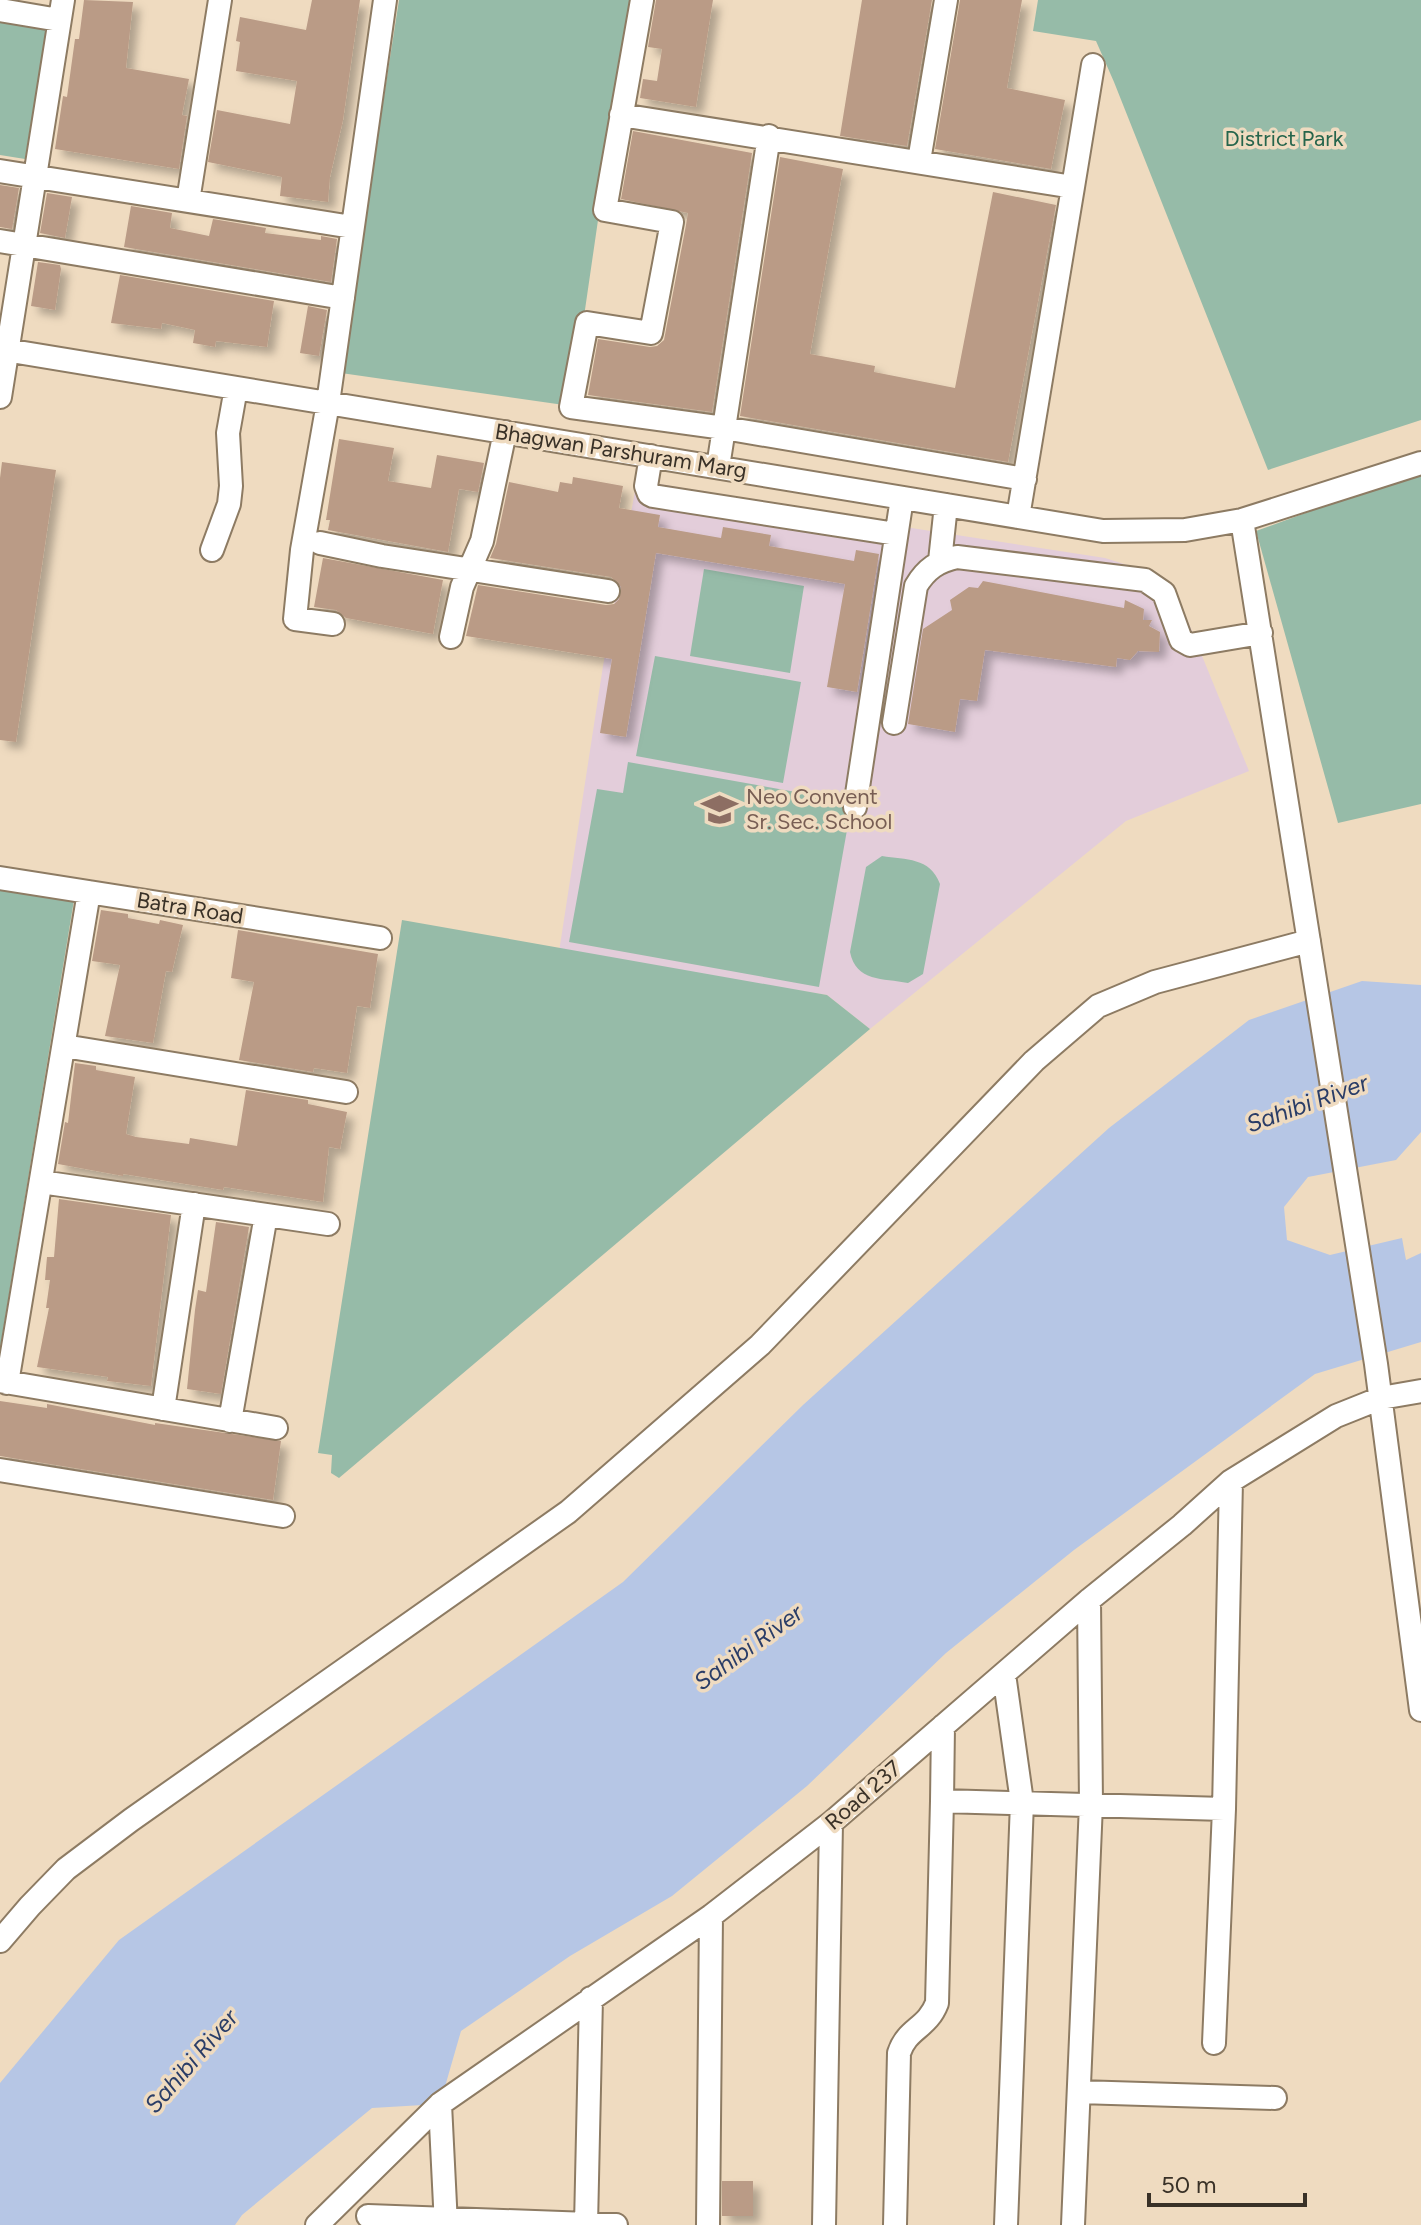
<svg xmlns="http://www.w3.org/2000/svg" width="1421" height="2225" font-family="Figtree,sans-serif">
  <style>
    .education { fill: #e3cdda }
    .green { fill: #96bba8 }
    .water { fill: #b6c6e5 }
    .building { fill: #ba9b86; filter: url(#shadow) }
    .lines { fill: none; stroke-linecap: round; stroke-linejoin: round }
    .minor-casing { stroke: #8d7b63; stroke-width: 26 }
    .minor { stroke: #fff; stroke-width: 22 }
    .labels { text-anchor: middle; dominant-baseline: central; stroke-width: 7; stroke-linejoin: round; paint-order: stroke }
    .park-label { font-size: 22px; fill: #26654c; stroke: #efdbc0 }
    .street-label { font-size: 22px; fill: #393127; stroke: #efdbc0 }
    .education-label { font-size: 22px; fill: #785e54; stroke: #efdbc0; text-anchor: start }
    .water-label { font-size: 24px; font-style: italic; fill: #2a3d67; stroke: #efdbc0 }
  </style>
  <defs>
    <filter id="shadow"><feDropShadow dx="7" dy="7" stdDeviation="4" flood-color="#0004"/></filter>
  </defs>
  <rect width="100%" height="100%" fill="#efdbc0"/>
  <!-- education -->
  <path class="education" d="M637,480L905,527L1105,558L1149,572L1178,597L1249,771L1126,821L870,1029L827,995L559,952L603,666Z"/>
  <!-- green -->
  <path class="green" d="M399,0H630L571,406L341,373Z
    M1038,0H1421V420L1268,470L1114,82L1096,41L1033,31Z
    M0,20L47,27L25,159L0,155Z
    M1421,471V804L1338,823L1256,531Z
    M704,569L804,586L790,673L690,656Z
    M655,656L801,682L783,783L636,756Z
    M628,762L852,802L819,987L569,942L597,789L623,793Z
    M882,856C906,860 930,857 940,884L923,974L908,983C883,978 856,982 850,952L866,867Z
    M0,889L74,900L0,1349Z
    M402,920L827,995L870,1029L339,1478L331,1473L332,1455L318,1453Z"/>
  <!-- water -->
  <path class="water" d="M1362,981L1421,985V1132L1396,1160L1308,1177L1284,1207L1287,1240L1330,1255L1402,1238L1406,1260L1421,1253V1342L1315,1374L1074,1550L946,1653L807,1786L672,1896L570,1956L461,2031L440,2104L372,2108L242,2215L235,2225H0V2083L119,1940L623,1582L803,1405L1109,1128L1249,1020Z"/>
  <!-- building -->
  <path class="building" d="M84,0L133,2L126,68L189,79L182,115L187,116L179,169L55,149L63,96L67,97L75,39H79Z
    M312,0H360L343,120L330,177L328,202L280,196L282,177L208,162L217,110L290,124L297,81L236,71L240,42L236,41L240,17L306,30Z
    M656,0H713L696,107L640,98L643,79L657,81L662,49L648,47Z
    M862,0H932L907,146L840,136Z
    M960,0H1022L1007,88L1065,100L1051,169L935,149Z
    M633,131L752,153L712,412L588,395L598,339L650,347L657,346L664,340L686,225L688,213L621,199Z
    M780,157L843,169L810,354L875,366L874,372L955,388L993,192L1056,205L1008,462L740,416Z
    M0,185L19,188L12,229L0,227Z
    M47,193L72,197L65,238L40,233Z
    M131,206L172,213L170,228L209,236L213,219L266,228L265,233L321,240V236L337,239L331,282L124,247Z
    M38,262L60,265L61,269L55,310L31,306Z
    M120,275L274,301L267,347L216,341L215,347L193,343L195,330L162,323L161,329L111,323Z
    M308,306L327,310L319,356L300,353Z
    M339,439L394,448L388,481L431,488L437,455L484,463L478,492L459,489L448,552L328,530L330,520H326Z
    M2,462L56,470L16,742L0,740V478Z
    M573,477L623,486L619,508L660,515L658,527L721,538L723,527L771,535L769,546L854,561L856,550L879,554L857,692L827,687L845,584L656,553L626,737L600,733L612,659L466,636L478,585L606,605L614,604L619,599L621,587L611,577L490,558L496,544L509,482L558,492L560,482L572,484Z
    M323,558L443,580L433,634L346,618L336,610L314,607Z
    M983,581L1124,608L1125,600L1144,609L1143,620H1152L1149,626L1160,632L1159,652L1138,651L1130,660L1117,658L1116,667L985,650L977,701L960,699L955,732L908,724L923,629L952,610L950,600L969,587L978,588Z
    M101,910L128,914V918L159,924L160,920L183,925L172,972L166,971L153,1043L105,1036L120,965L92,961Z
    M238,930L378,954L370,1008L357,1006L347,1073L314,1068L313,1072L239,1060L254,982L231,978Z
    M75,1063L96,1066V1070L135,1077L126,1134L136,1137L189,1144L190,1138L237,1146L246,1090L308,1100V1104L347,1112L340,1149L329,1147L323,1202L224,1187L223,1190L123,1174V1176L58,1164L65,1122L68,1123Z
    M59,1199L171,1215L151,1386L107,1381L108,1377L37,1367L49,1308H46L50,1280H45L47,1257H54Z
    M216,1222L249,1227L221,1394L187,1389L195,1310L198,1290L206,1292Z
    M0,1401L47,1408V1404L155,1425V1423L281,1441L273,1500L0,1456Z
    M722,2181H753V2216H722Z"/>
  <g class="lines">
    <defs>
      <path id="minor" d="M642,0L605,210L672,222L651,333L587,323L571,407L724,428L1025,479
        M0,10L59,20
        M621,115L1073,187L1018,517
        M919,161L946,0
        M0,171L352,227
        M1073,187L1093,65
        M188,201L220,0
        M0,241L343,298
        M0,349L1103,531L1185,530L1242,520L1421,463
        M0,397L63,0
        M651,456L646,486L649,494L653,496L896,534
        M718,467L769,136
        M1242,520L1376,1364L1421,1710
        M320,543L382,556L608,591
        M212,550L229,504L231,486L228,433L236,388
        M940,561L946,505
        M333,624L295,619L302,550L328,403L385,0
        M451,637L462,587L482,541L505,432
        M894,723L916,586C926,569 938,561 957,557L1145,580L1164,593L1181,640L1190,645L1261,633
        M855,807L902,498
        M0,878L380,938
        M64,1046L346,1092
        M41,1182L328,1224
        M0,1381L276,1428
        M7,1383L89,892
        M163,1409L194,1204
        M230,1421L266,1215
        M0,1470L283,1516
        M1004,1674L1022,1802L1006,2225
        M943,1726L942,1801L1224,1809
        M0,1941L30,1906L66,1869L131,1820L568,1512L760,1345L1034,1061L1098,1006L1155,982L1309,941
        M1214,2043L1224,1809L1231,1481
        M1079,2092L1275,2098
        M440,2104L446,2225
        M368,2216L616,2225
        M317,2225L440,2104L711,1916L831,1823L1089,1600L1182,1525L1231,1481L1336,1416L1381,1398L1421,1391
        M586,2225L591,1998
        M708,2225L711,1916
        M824,2225L831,1823
        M895,2225L899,2053C907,2028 927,2029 937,2003L942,1801
        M1073,2225L1091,1804L1089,1600"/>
    </defs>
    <!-- minor casing -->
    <use href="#minor" class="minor-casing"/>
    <!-- minor -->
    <use href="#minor" class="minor"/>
  </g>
  <!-- icons -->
  <defs>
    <symbol id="school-bare" viewBox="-9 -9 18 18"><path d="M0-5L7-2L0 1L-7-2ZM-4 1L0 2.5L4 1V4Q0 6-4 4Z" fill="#8d6e63" stroke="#efdbc0" stroke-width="2.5" paint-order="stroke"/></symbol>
  </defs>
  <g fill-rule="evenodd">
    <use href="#school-bare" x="694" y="784" width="51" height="51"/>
  </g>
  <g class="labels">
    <!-- park labels -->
    <g class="park-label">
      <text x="1284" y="138">District Park</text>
    </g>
    <!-- street labels -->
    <g class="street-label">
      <text transform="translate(621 451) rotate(9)">Bhagwan Parshuram Marg</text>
      <text transform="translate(190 908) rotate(9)">Batra Road</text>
      <text transform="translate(863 1795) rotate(-41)">Road 237</text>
    </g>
    <!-- education labels -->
    <g class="education-label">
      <text x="746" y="796">Neo Convent<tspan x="746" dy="25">Sr. Sec. School</tspan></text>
    </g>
    <!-- water labels -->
    <g class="water-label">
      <text transform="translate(1307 1103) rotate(-20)">Sahibi River</text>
      <text transform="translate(748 1647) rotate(-36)">Sahibi River</text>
      <text transform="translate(191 2061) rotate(-49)">Sahibi River</text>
    </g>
  </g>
  <!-- scale -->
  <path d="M1149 2193v12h156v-12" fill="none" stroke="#393127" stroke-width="4"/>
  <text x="1161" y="2193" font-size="24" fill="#393127" stroke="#efdbc0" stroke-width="6" paint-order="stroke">50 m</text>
</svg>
